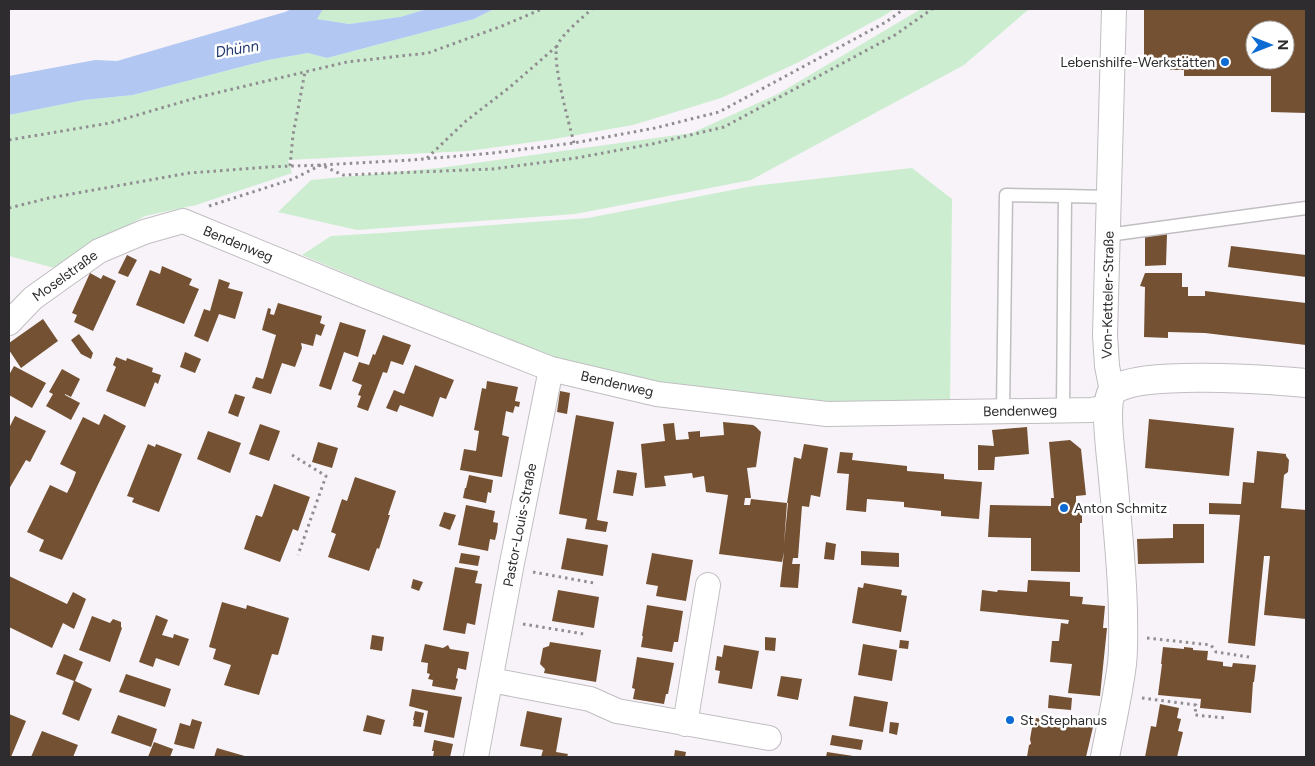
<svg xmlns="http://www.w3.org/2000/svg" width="1315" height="766" font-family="Figtree,sans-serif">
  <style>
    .green { fill: #ccedd0 }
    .water { fill: #b2c8f3 }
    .building { fill: #745132; fill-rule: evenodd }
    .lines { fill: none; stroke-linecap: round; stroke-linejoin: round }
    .service-casing { stroke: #c1bec2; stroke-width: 15 }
    .minor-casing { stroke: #c1bec2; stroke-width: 26 }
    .tertiary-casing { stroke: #c1bec2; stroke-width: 30 }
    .path { stroke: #918e92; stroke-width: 3; stroke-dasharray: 2.5 4; stroke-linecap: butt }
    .service { stroke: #fff; stroke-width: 12 }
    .minor { stroke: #fff; stroke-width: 24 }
    .tertiary { stroke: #fff; stroke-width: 28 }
    .poi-dot { fill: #0d6cd4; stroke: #fff; stroke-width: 2 }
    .labels { text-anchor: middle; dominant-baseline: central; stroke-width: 5; stroke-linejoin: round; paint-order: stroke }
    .poi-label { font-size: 14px; fill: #2e2c2e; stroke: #fff; text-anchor: start }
    .street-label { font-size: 14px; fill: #2e2c2e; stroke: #fff }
    .water-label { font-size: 15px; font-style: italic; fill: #21386d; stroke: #fff }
  </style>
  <rect width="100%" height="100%" fill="#f7f3f8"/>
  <!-- green -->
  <path class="green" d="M323,9H427L400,17L349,24L316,19Z
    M494,9H894L885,15L797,63L721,98L633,125L554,139L468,151L288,160L292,173L196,205L145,216L111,234L55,268L9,256V115L84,100L133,95L268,60L308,53L327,58L474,19Z
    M921,9H1029L964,65L751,180L575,214L357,230L278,212L311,180L439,168L692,133L778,94Z
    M912,168L952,199L950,407L817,403L632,379L552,360L302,255L331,236L382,233L588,218L753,186Z"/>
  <!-- water -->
  <path class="water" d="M292,9H323L317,19L349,24L400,17L427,9H494L474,19L327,58L308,53L268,60L133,95L84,100L9,115V76L95,60L117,61L285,12Z"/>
  <!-- building -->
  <path class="building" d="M1144,9H1306V113L1271,112V76H1184V70H1170V64H1144ZM1255,30H1285V60H1255Z
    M1167,234L1166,265L1145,266V237Z
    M1231,246L1306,255V277L1228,267Z
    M127,255L137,260L128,277L118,273Z
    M162,266L192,279L189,285L199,289L184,324L136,305L150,270L160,274Z
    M90,273L101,279L103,275L116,281L93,331L74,322L77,315L72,313Z
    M1145,273H1182V287H1188V296H1205V291L1306,303V345L1205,333L1168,332V338L1144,337L1145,287L1140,286Z
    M219,279L230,283L228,288L243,292L235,319L219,314L208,342L194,336L204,309L210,311Z
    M278,303L322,316L320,323L325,325L321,336L316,334L313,346L301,343L302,348L295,367L282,363L271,394L252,388L256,377L263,379L267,366L276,335L262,330L268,308L271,309L270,314L274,315Z
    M43,319L58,341L21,368L9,350V343Z
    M340,322L366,330L358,357L344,352L331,390L319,386Z
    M79,334L93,353L91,359L81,354L71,340Z
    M383,335L411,345L403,365L391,361L387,373L383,372L368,411L357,407L361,396L358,395L362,385L352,381L359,362L369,365L373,354L375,355Z
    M185,352L201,359L195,373L180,367Z
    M116,357L126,361L127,358L153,368L152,372L161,375L158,384L155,382L145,407L106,391L116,367L113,365Z
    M415,365L454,380L446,399L440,397L433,417L400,405L397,412L386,408L394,390L404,394Z
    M14,366L46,383L32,408L9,395V375Z
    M62,369L80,379L71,397L65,394V395L80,403L71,420L46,406L53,394L49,392Z
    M487,381L518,387L515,401L520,402L519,407L515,406L513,413L506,411L502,435L509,437L502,477L460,470L464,449L476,451L479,431L474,430L482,388L486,389Z
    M560,391L570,393L567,414L557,412Z
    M235,394L245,397L238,417L228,413Z
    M104,414L126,426L62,560L39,551L44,540L27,532L50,485L67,493L72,483L76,472L60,464L83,417L99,425Z
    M576,415L614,422L597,520L608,522L606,532L585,529L587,519L559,514Z
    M15,416L46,431L30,462L26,460L9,489V428Z
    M1149,419L1234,428L1229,476L1145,468Z
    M723,422L753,425L756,427L761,432L756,467L747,468L751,498H745L744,505H750L751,499L787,503L794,457L801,459L804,444L828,448L820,497L811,495L809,507L802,506L798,558H793L792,564H800L798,588L780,587L784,552L782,562L719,554L728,495L706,492L704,476L693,478L692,473L664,476L666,486L645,488L641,444L665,441L663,424L674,423L676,440L689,439L688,432L700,431V437L724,435ZM787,503H788L784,544Z
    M260,424L280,431L269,461L249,454Z
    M1027,427L1029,454L995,457L994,470H978V445L994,446L992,430Z
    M208,431L241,443L230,473L197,459Z
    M1070,440L1081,449L1086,495L1076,496V511H1082V523H1080V572L1031,571V538L988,537L990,505L1051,506V498H1054L1049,442Z
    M318,442L338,448L332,468L312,462Z
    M148,444L155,447L156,444L182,454L159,512L132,502L134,498L127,496Z
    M1257,451L1286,454V456L1289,460L1288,472L1284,475L1281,508L1306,510V619L1264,615L1270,556H1264L1255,646L1228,643L1240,515L1209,514V503L1241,504L1243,482L1254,483Z
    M840,452L853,453L852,460L907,466V471L944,474V479L982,482L979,519L941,516V511L904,507V502L867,499L866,512L846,510L849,474L837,473Z
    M617,470L637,473L633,496L613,493Z
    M469,475L493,480L491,493L488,492L486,503L463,498L465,488H466Z
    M355,477L396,491L388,515H390L379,549L377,548L369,571L328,557L336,534L331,532L342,499L347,501Z
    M274,484L310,497L298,531L293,529L280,562L244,549L256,515L262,517Z
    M466,505L495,511L493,522L498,523L497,532L495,540L490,539L488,551L458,545Z
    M444,512L456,515L450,530L439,526Z
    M1173,524H1204V563L1138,564L1137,539L1173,538Z
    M567,538L608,545L603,576L561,569Z
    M826,542L836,544L834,560L824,559Z
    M861,551L899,553V567L861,565Z
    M461,553L480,556L478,566L459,563Z
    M652,553L693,560L686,601L656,596L658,586L646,584Z
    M455,567L478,571L475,583L482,584L475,625L467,623L465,634L443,630Z
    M9,576L67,604L73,592L86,599L74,629L63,623L52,648L9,627Z
    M413,579L423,582L419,591L411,588Z
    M1028,580L1070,582V596L1083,597L1082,604L1105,606L1103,628H1107L1100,696L1068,693L1072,664L1050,662L1052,641H1059L1061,623L1068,624L1069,620L980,611L982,590L997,592L998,590L1027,592Z
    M864,583L902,590L901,595L907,596L901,632L852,623L858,587L863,588Z
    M558,590L599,597L594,628L552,621Z
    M222,602L246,609L247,605L289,618L278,655L272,654L259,695L224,685L231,665L213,659L216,649L209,647Z
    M647,605L683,611L678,642H674L672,652L641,647L643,636H642Z
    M156,615L168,620L162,635L173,638L174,634L189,639L179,666L156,658L153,667L139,662Z
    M92,616L110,623L113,619L121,622V627L122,628L110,662L79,650Z
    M372,635L384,637L382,651L370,649Z
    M765,637L776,638L775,651L765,650Z
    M900,640L909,641L908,649L899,648Z
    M550,642L601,650L596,682L544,673L545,669L540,664L543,648L549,646Z
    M425,644L443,648L448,645L450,649L469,652L466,670L458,668L456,678L458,679L455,690L432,686L433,680L428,679L430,674L427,673L428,663L421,662Z
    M863,644L897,650L892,681L858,675Z
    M724,645L759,651L752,689L718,683L720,671L715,670L717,656L722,657Z
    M1163,647L1184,649V647L1193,648V650L1208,651L1207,660L1223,662V666L1232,667L1233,663L1256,665L1254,682H1253L1251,713L1200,708L1201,699L1158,695L1162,664H1161Z
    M64,654L83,662L75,681L92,689L79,721L62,714L74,681L56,674Z
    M637,657L674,663L668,694H666L664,704L633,699L635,689L632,688Z
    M126,674L171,689L165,707L119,692Z
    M781,676L802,679L798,700L777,696Z
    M412,689L462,697L454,738L424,732L428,711L409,706Z
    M1049,695L1072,698L1071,710L1048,708Z
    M854,696L888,702L883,732L849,726Z
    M1160,704L1179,708L1177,718L1181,719L1178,731L1183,732L1177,757H1145L1151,726L1156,727Z
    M415,711L424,713L421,727L413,726L414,720H413Z
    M527,711L562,718L556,752L568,754L567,757H541L543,750L520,746Z
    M9,714L26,721L11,757H9Z
    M118,715L157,729L151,747L111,733Z
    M367,715L385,720L381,735L363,731Z
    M1036,718L1093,727L1086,757H1027L1029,745L1031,744L1030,739L1033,722Z
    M192,719L202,722L194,749L174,744L180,723L190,726Z
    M890,722L899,723L897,735L889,733Z
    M42,731L78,745L73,757H31Z
    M832,735L863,740L861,750L830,745Z
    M434,740L453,744L450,757H433L434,751H432Z
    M154,742L173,749L170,757H148Z
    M217,748L248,757H214Z
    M675,750L686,752L685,757H674Z
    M827,752L853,756V757H826Z"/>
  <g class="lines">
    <defs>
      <path id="service" d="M1065,196L1109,197
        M1108,235L1306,208
        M1003,411L1006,195L1065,196L1063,410"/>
      <path id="minor" d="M9,323L33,298L99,251L144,232L183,221L363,295L551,369L657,394L827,414L1091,410L1108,407
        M1112,391L1107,366L1105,335L1114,9
        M491,680L590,699L617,711L769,738
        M685,724L708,585
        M476,757L511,568L551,369"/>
      <path id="tertiary" d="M1105,757C1111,726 1118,695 1122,664C1124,646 1123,628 1123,611C1122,566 1117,522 1113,478C1112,463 1103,402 1112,392C1132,369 1273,380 1306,383"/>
    </defs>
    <!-- service casing -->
    <use href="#service" class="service-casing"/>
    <!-- minor casing -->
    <use href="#minor" class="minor-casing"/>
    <!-- tertiary casing -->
    <use href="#tertiary" class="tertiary-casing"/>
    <!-- path -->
    <path class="path" d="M9,140L110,123L199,97L347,62L428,53L502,26L542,9
      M574,143C569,123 552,63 557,46C561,35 583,17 592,9
      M427,158L466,121L510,87L557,46
      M290,166L293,135L305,72
      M209,206L293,179L321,165L343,175L493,169L576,158L652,144L724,127L895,35L932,9
      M9,208L49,198L189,173L268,167L321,165L411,160L493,153L574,143L655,128L719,112L886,22L904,9
      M292,455L326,476L298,555
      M533,572L594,583
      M523,624L584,634
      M1147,638L1211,645L1216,652L1249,657
      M1142,698L1196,705L1195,715L1226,718"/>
    <!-- service -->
    <use href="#service" class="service"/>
    <!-- minor -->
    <use href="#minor" class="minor"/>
    <!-- tertiary -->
    <use href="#tertiary" class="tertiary"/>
  </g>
  <!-- markers -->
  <g class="poi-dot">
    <circle cx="1225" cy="62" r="5"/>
    <circle cx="1064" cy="508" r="5"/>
    <circle cx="1010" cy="720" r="5"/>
  </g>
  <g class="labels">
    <!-- poi labels -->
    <g class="poi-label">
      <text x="1215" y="62" text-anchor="end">Lebenshilfe-Werkstätten</text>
      <text x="1074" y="508">Anton Schmitz</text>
      <text x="1020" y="720">St. Stephanus</text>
    </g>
    <!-- street labels -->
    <g class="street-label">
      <text transform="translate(238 244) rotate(22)">Bendenweg</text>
      <text transform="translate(65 276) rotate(-36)">Moselstraße</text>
      <text transform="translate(1108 295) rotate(-89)">Von-Ketteler-Straße</text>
      <text transform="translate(617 384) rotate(13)">Bendenweg</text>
      <text transform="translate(1020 411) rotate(-1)">Bendenweg</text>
      <text transform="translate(520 525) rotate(-79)">Pastor-Louis-Straße</text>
    </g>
    <!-- water labels -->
    <g class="water-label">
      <text transform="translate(237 49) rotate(-9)">Dhünn</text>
    </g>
  </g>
  <!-- border -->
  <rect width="1315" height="766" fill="none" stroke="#2e2c2e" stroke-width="20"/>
  <!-- north arrow -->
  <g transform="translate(1270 45) rotate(90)"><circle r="24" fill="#ffffff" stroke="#ababab"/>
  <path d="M0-4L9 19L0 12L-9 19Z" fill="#0d6cd4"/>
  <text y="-8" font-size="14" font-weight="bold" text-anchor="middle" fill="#2e2c2e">N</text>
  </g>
</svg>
